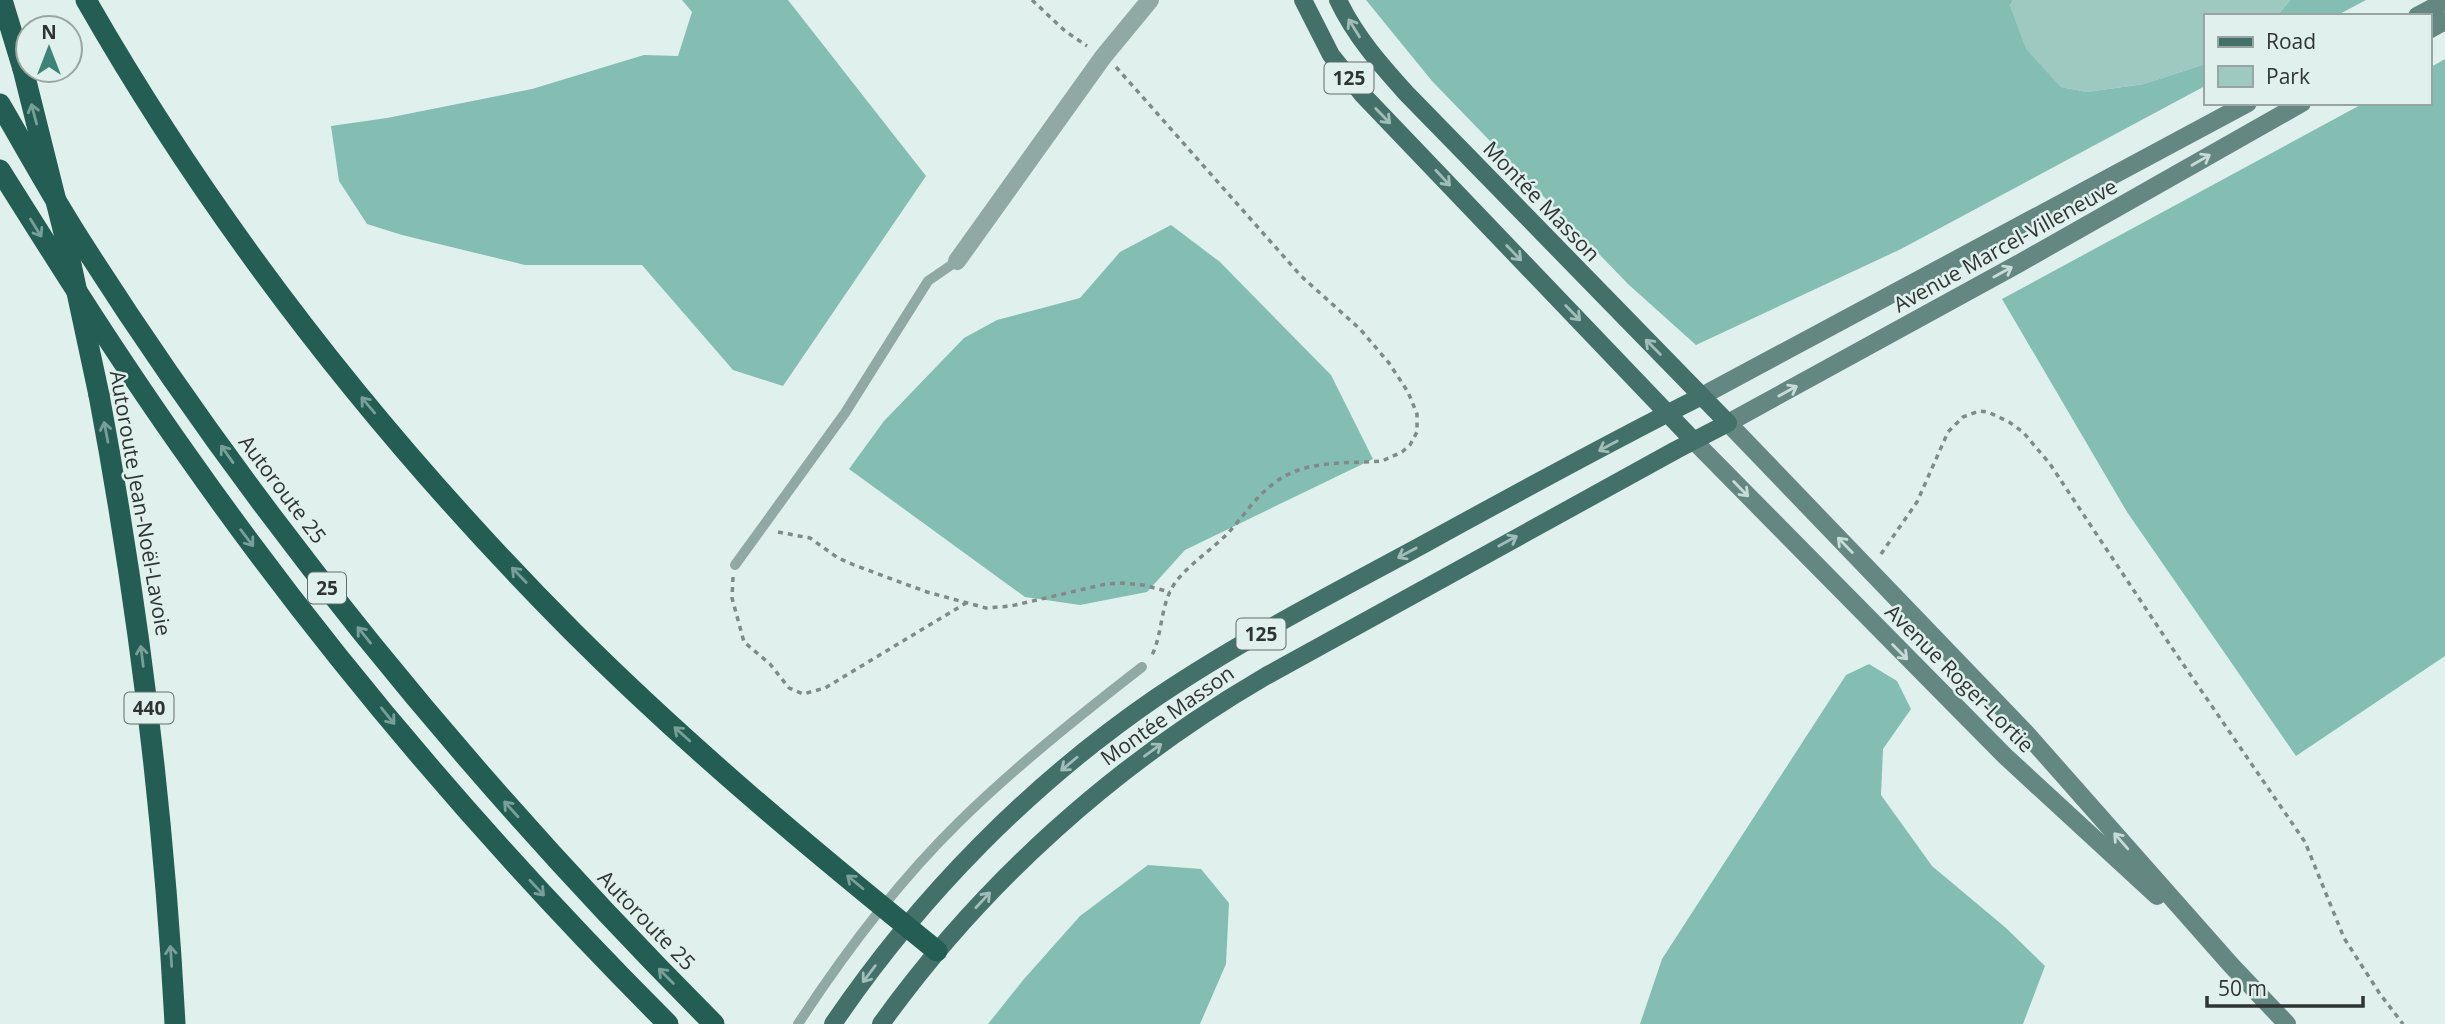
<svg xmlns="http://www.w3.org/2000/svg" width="2445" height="1024" font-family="'Open Sans',sans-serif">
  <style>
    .green { fill: #9ec9c0 }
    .forest { fill: #84beb3 }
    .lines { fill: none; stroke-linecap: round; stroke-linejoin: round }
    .path { stroke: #808b88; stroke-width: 3.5; stroke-dasharray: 5 5; stroke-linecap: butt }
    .lane { stroke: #91a9a4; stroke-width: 10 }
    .street { stroke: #91a9a4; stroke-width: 18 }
    .secondary { stroke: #648881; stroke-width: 18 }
    .primary { stroke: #437169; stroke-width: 18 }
    .highway { stroke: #235d54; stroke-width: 21 }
    .highway-bridge { stroke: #235d54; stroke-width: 21 }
    .oneway { stroke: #a1bdb8 }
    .oneway2 { stroke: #789f98 }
    .oneway3 { stroke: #c7dbd7 }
    .labels { text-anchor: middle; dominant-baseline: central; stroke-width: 5; stroke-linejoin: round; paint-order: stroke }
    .shield { fill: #e0f0ec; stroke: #636c6a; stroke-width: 2 }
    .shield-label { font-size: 19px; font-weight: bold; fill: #2e3432 }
    .street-label { font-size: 21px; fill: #2e3432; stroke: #e0f0ec }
  </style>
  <rect width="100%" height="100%" fill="#e0f0ec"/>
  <!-- green -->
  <path class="green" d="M2013,0H2290L2277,16H2205V64L2144,84L2087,92L2061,87L2026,50L2010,5Z"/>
  <!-- forest -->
  <path class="forest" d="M682,0H788L926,176L783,386L733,370L642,265H525L402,235L367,224L339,181L331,126L387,118L532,89L644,55L678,56L692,12Z
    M1366,0H2013L2010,5L2026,49L2061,87L2087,92L2144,84L2205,64V86L1901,249L1696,345L1628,284L1432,81Z
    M2290,0H2366L2336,16H2277Z
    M2445,59V656L2296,756L2127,512L2002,299L2364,103H2429V68Z
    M1171,225L1220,262L1331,375L1373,459L1185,550L1147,592L1080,605L1025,597L849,469L884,421L964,338L997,320L1080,298L1120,252Z
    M1869,664L1897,681L1911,709L1883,749L1881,795L1932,866L2006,928L2045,966L2023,1024H1640L1662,959L1846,675Z
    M1148,865L1201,869L1229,903L1226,964L1200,1024H988L1024,979L1080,916Z"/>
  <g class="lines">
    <!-- path -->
    <path class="path" d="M1032,0L1065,31L1087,46
      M1116,67L1301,276L1360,329L1389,363L1408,392L1417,414V432L1410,445L1402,452L1382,461C1346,464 1304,459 1273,484C1254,498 1242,519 1226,535C1210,551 1188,565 1175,583C1160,604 1163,633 1152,655
      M778,532L810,538L838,558L854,565L927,592L986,608L1011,606L1106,584L1123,583L1143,585L1170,592
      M1881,554L1917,502L1948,432L1963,417L1979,411L1988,412L2009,422L2023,432L2050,464L2170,645L2305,842L2344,938L2380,994L2403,1024
      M733,577L732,598L744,642L770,664L789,688L803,694L825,688L966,603"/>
    <!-- lane -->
    <path class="lane" d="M735,565L845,413L928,281L957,261
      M798,1024C845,952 896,884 958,823C1015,767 1079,716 1142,667"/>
    <!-- street -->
    <path class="street" d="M957,261L1103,57L1150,0"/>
    <!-- secondary -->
    <path class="secondary" d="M2417,16L2445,1
      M2429,30L2445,21
      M1700,397L2248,103
      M1693,440L2005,756L2157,896
      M2287,1024L2231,965L2026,733L1728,423L2018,264L2302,103"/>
    <!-- primary -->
    <path class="primary" d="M1303,0L1331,55L1362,94L1693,440
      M833,1024C919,897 1030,784 1157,697C1243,639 1336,592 1426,543C1517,493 1608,443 1700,397
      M881,1024C983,882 1115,764 1266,676L1676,450L1728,423L1406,93C1380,64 1355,36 1338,0"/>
    <!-- highway -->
    <path class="highway" d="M2,0L23,69
      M86,0C218,231 386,444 573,632C687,746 812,850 937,951
      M0,104C28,152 54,200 84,246C264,528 478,787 714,1024
      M0,170C61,267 122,364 189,458C331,660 493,849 668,1024
      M99,395C138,604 164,812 175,1024"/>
    <!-- highway-bridge -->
    <path class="highway-bridge" d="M23,69L66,241L99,395"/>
  </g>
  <!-- one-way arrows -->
  <defs><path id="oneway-shaft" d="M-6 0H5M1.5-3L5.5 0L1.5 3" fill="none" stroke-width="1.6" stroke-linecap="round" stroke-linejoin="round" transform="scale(1.75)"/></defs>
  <g class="oneway">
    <use href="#oneway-shaft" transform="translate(1354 28) rotate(-122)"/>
    <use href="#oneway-shaft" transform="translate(1383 116) rotate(46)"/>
    <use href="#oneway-shaft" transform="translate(1443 178) rotate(47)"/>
    <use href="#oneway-shaft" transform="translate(1514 253) rotate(46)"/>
    <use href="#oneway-shaft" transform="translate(1573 313) rotate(46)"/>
    <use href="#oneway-shaft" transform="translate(1653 347) rotate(-135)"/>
    <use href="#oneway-shaft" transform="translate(1608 446) rotate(152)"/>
    <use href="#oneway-shaft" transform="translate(1508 541) rotate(-29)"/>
    <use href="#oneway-shaft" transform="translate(1407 553) rotate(152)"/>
    <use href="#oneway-shaft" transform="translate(1153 750) rotate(-36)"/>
    <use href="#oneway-shaft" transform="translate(1069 764) rotate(140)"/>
    <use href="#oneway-shaft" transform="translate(983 900) rotate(-47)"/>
    <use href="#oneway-shaft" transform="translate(869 974) rotate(127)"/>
  </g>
  <g class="oneway2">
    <use href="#oneway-shaft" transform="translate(34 114) rotate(-105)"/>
    <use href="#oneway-shaft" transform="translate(36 228) rotate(58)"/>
    <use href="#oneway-shaft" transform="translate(368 405) rotate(-130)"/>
    <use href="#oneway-shaft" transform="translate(106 432) rotate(-101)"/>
    <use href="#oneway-shaft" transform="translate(227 454) rotate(-125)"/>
    <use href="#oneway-shaft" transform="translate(247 538) rotate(53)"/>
    <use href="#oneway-shaft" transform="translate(519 575) rotate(-134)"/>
    <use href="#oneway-shaft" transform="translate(364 635) rotate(-129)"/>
    <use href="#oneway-shaft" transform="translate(142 656) rotate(-97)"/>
    <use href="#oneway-shaft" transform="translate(388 716) rotate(51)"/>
    <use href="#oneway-shaft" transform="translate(682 734) rotate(-138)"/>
    <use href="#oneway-shaft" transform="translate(511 809) rotate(-132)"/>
    <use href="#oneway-shaft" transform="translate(855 882) rotate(-140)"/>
    <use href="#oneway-shaft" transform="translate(537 888) rotate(47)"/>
    <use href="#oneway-shaft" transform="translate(171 956) rotate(-94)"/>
    <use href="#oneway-shaft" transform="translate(666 976) rotate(-135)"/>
  </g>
  <g class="oneway3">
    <use href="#oneway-shaft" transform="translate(2201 160) rotate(-30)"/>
    <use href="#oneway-shaft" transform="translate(2003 272) rotate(-29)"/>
    <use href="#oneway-shaft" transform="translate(1788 391) rotate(-29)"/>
    <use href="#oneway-shaft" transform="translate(1741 489) rotate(46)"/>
    <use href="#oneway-shaft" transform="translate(1845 545) rotate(-134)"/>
    <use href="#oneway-shaft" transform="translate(1900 652) rotate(45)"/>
    <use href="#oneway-shaft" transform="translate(2121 841) rotate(-131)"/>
  </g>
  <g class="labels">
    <!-- shield labels -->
    <g class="shield">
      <rect x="1324.5" y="62.5" width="49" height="31" rx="5"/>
      <rect x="308" y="572.5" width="38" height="31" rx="5"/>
      <rect x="1236.5" y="618.5" width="49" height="31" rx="5"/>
      <rect x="124.5" y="692.5" width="49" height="31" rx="5"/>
    </g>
    <g class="shield-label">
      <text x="1349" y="78">125</text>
      <text x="327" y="588">25</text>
      <text x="1261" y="634">125</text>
      <text x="149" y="708">440</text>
    </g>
    <!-- street labels -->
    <g class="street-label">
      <text transform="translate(1542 201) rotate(46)">Montée Masson</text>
      <text transform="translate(2005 245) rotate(-29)">Avenue Marcel-Villeneuve</text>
      <text transform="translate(283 489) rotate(53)">Autoroute 25</text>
      <text transform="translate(141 503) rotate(80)">Autoroute Jean-Noël-Lavoie</text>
      <text transform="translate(1960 678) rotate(45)">Avenue Roger-Lortie</text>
      <text transform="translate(1167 715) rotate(-35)">Montée Masson</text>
      <text transform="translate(647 920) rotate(46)">Autoroute 25</text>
    </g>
  </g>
  <!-- legend -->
  <rect x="2204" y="14" width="228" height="91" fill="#e0f0ec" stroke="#99a5a2" stroke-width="2"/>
  <rect x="2218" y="37" width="35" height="10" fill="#437169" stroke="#99a5a2" stroke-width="2"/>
  <text x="2266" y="49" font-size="21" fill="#2e3432">Road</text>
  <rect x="2218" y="66" width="35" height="21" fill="#9ec9c0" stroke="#99a5a2" stroke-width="2"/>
  <text x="2266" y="84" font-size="21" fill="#2e3432">Park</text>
  <!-- north arrow -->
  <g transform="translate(49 49)"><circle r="33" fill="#e0f0ec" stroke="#99a5a2" stroke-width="2"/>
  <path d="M0-5L12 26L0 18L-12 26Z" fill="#3e8377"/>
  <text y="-10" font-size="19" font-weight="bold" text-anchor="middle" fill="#2e3432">N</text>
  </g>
  <!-- scale -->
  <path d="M2207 996v10h156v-10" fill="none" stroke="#2e3432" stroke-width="3.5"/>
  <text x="2218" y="996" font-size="21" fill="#2e3432" stroke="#e0f0ec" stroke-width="5" paint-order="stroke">50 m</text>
</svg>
